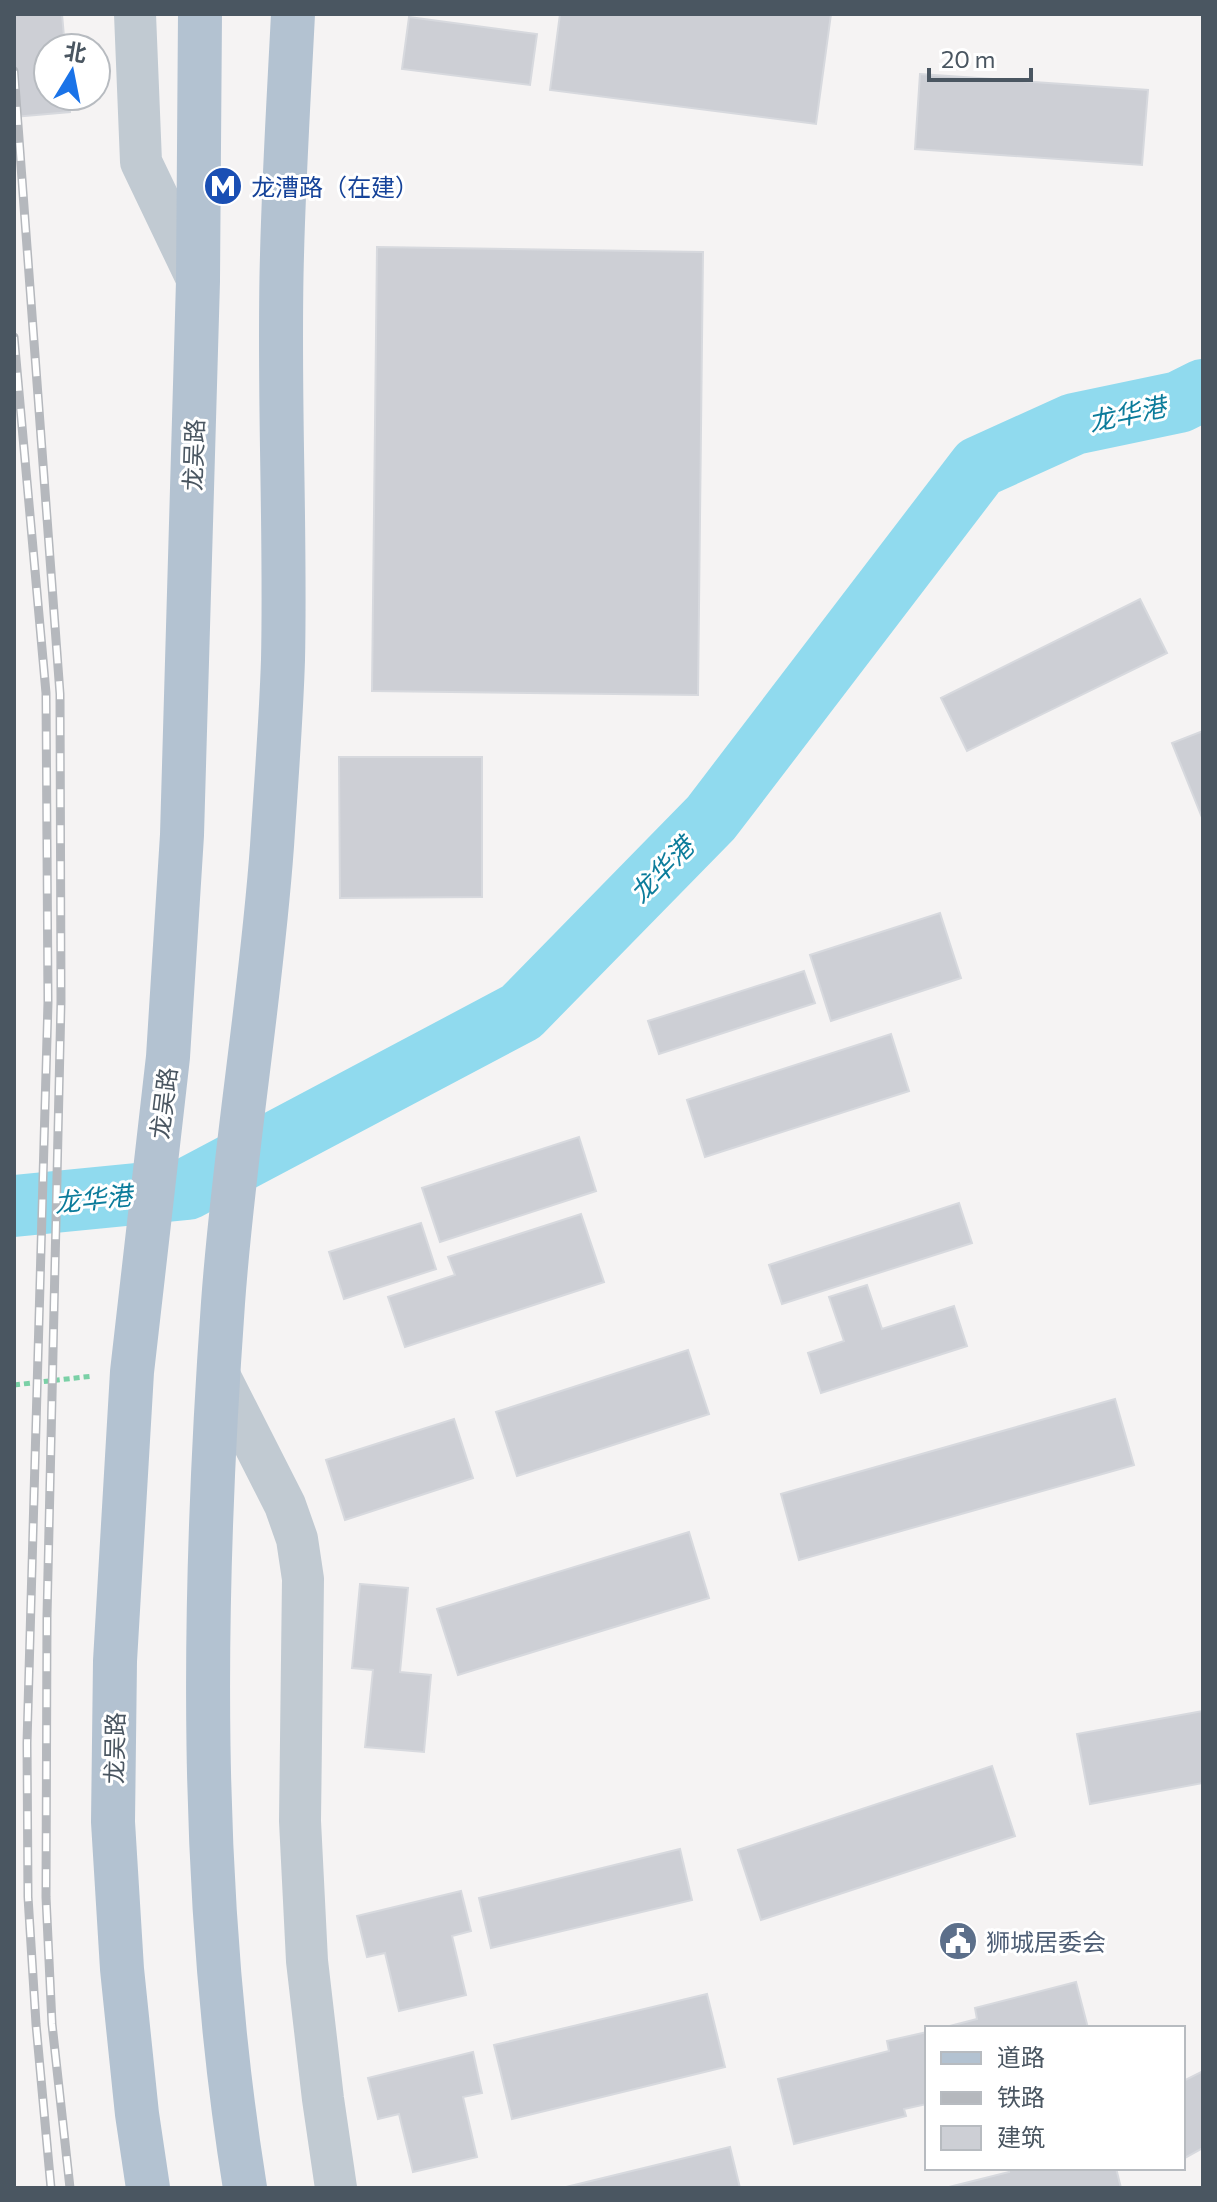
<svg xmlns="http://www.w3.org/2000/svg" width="1217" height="2202" font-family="Commissioner,'Noto Sans SC',sans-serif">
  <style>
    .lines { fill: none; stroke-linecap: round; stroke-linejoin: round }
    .river { stroke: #90daee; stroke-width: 62 }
    .building { fill: #cdcfd5; stroke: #d7d9de; stroke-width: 2 }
    .path { stroke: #7ad0a6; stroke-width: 5; stroke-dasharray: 6 4; stroke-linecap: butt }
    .minor { stroke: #c1cad2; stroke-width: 42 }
    .major { stroke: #b3c2d1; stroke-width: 44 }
    .rail-casing { stroke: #b5b8bd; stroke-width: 9 }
    .rail { stroke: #fff; stroke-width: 6; stroke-dasharray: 18; stroke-linecap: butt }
    .labels { text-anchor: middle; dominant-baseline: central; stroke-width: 6; stroke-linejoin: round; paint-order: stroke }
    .transit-label { font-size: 24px; fill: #164399; stroke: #fff; text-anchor: start }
    .street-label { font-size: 24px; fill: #4a5661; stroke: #fff }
    .service-label { font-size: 24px; fill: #4e5e75; stroke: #fff; text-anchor: start }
    .water-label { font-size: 26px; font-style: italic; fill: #0c7c9b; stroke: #fff }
  </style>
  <rect width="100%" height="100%" fill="#f5f3f3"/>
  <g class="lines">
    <!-- river -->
    <path class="river" d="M14,1206L187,1189L521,1012L711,818L979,467L1074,424L1179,402L1203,390"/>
  </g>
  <!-- building -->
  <path class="building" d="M14,14H62L65,48H48V96H69L70,112L14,117Z
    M560,14H831L816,124L550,90Z
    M409,17L537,34L530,85L402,69Z
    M920,74L1148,90L1142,165L915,149Z
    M377,247L703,252L698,695L372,691Z
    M1140,599L1167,653L967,751L941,698Z
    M1203,731V820L1172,743Z
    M339,757H482V897L340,898Z
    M940,913L961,978L831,1021L810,955Z
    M804,971L815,1003L659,1054L648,1021Z
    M891,1034L909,1091L705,1157L687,1100Z
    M579,1137L596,1191L440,1242L422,1188Z
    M959,1203L972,1243L782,1304L769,1265Z
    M581,1214L604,1282L405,1347L388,1297L455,1275L448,1257Z
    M421,1223L436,1269L344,1299L329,1252Z
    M867,1285L882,1329L954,1306L967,1346L821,1393L808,1353L844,1341L829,1297Z
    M688,1350L709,1414L517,1476L496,1412Z
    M1115,1399L1134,1465L799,1560L781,1494Z
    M454,1419L473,1478L345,1520L326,1460Z
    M689,1532L709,1598L458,1675L437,1609Z
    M360,1584L408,1588L400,1672L431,1675L424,1752L365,1747L373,1670L352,1668Z
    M1203,1711V1783L1090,1804L1077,1734Z
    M992,1766L1015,1836L761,1920L738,1850Z
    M680,1849L692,1900L491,1948L479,1898Z
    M461,1891L471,1931L452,1936L466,1995L399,2011L385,1953L367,1957L357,1916Z
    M1076,1982L1088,2028H942L977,2019L975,2008Z
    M707,1994L725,2067L512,2119L494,2045Z
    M927,2032V2104L904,2109L906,2116L794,2144L778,2079L889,2051L887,2041Z
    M473,2052L482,2093L463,2097L477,2157L413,2172L399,2114L378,2119L368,2078Z
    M1203,2071V2148L1183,2159V2081Z
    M730,2147L740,2188H562Z
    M1008,2168H1116L1121,2188H945L1009,2172Z"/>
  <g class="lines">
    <!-- path -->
    <path class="path" d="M14,1385L93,1376"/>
    <!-- minor -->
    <path class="minor" d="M135,14L141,162L198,281
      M219,1375L285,1505L297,1539L303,1579L300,1821L307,1961L323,2099L336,2188"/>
    <!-- major -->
    <path class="major" d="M148,2188L137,2114L122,1969L113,1822L115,1661L132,1372L168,1057L182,835L198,281L200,14
      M245,2188C198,1895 202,1598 223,1303C234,1150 261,999 272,846C276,784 281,722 283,660C286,525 278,390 282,255C284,174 289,94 293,14"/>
    <defs>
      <path id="rail" d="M14,71L60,694L61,1001L47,1616L46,1897L52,2024L70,2188
        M14,337L46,693L48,1002L27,1743L28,1897L36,2024L51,2188"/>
    </defs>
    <!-- rail casing -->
    <use href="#rail" class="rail-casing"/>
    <!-- rail -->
    <use href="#rail" class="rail"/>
  </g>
  <!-- icons -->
  <defs>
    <symbol id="metro-disc" viewBox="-11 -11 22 22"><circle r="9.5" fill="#1a4fb4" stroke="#fff"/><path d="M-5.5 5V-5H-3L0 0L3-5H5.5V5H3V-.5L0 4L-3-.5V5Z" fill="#fff"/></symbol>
    <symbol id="civic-disc" viewBox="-11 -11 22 22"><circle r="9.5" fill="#5c6f8a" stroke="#fff"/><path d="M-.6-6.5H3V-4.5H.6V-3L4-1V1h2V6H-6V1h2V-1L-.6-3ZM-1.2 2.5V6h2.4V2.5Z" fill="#fff"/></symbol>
  </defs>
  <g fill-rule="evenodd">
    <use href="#metro-disc" x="201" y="164" width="44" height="44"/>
    <use href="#civic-disc" x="936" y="1919" width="44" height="44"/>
  </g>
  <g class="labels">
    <!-- transit labels -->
    <g class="transit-label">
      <text x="251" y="186">龙漕路（在建）</text>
    </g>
    <!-- street labels -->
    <g class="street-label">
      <text transform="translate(193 455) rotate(-88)">龙吴路</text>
      <text transform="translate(163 1103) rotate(-83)">龙吴路</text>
      <text transform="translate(114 1748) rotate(-89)">龙吴路</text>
    </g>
    <!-- service labels -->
    <g class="service-label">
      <text x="986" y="1941">狮城居委会</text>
    </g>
    <!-- water labels -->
    <g class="water-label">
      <text transform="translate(1127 413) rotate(-12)">龙华港</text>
      <text transform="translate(661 869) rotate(-46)">龙华港</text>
      <text transform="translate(93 1198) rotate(-6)">龙华港</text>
    </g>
  </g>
  <!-- border -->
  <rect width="1217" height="2202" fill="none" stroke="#4a5661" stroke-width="32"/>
  <!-- legend -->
  <rect x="925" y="2026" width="260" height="144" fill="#ffffff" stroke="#b7bbc0" stroke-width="2"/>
  <rect x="941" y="2052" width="40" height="12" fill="#b3c2d1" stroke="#b7bbc0" stroke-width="2"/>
  <text x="997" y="2066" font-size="24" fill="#4a5661">道路</text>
  <rect x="941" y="2092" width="40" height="12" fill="#b5b8bd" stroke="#b7bbc0" stroke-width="2"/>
  <text x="997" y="2106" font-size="24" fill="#4a5661">铁路</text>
  <rect x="941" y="2126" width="40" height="24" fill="#cdcfd5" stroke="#b7bbc0" stroke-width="2"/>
  <text x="997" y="2146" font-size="24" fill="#4a5661">建筑</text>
  <!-- north arrow -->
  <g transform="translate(72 72) rotate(10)"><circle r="38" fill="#ffffff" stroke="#b7bbc0" stroke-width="2"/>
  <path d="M0-6L14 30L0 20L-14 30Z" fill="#1a73e8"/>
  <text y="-12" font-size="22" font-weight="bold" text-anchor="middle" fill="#4a5661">北</text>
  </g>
  <!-- scale -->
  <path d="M929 68v12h102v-12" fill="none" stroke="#4a5661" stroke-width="4"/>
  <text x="941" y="68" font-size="24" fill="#4a5661" stroke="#ffffff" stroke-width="6" paint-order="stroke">20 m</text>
</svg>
